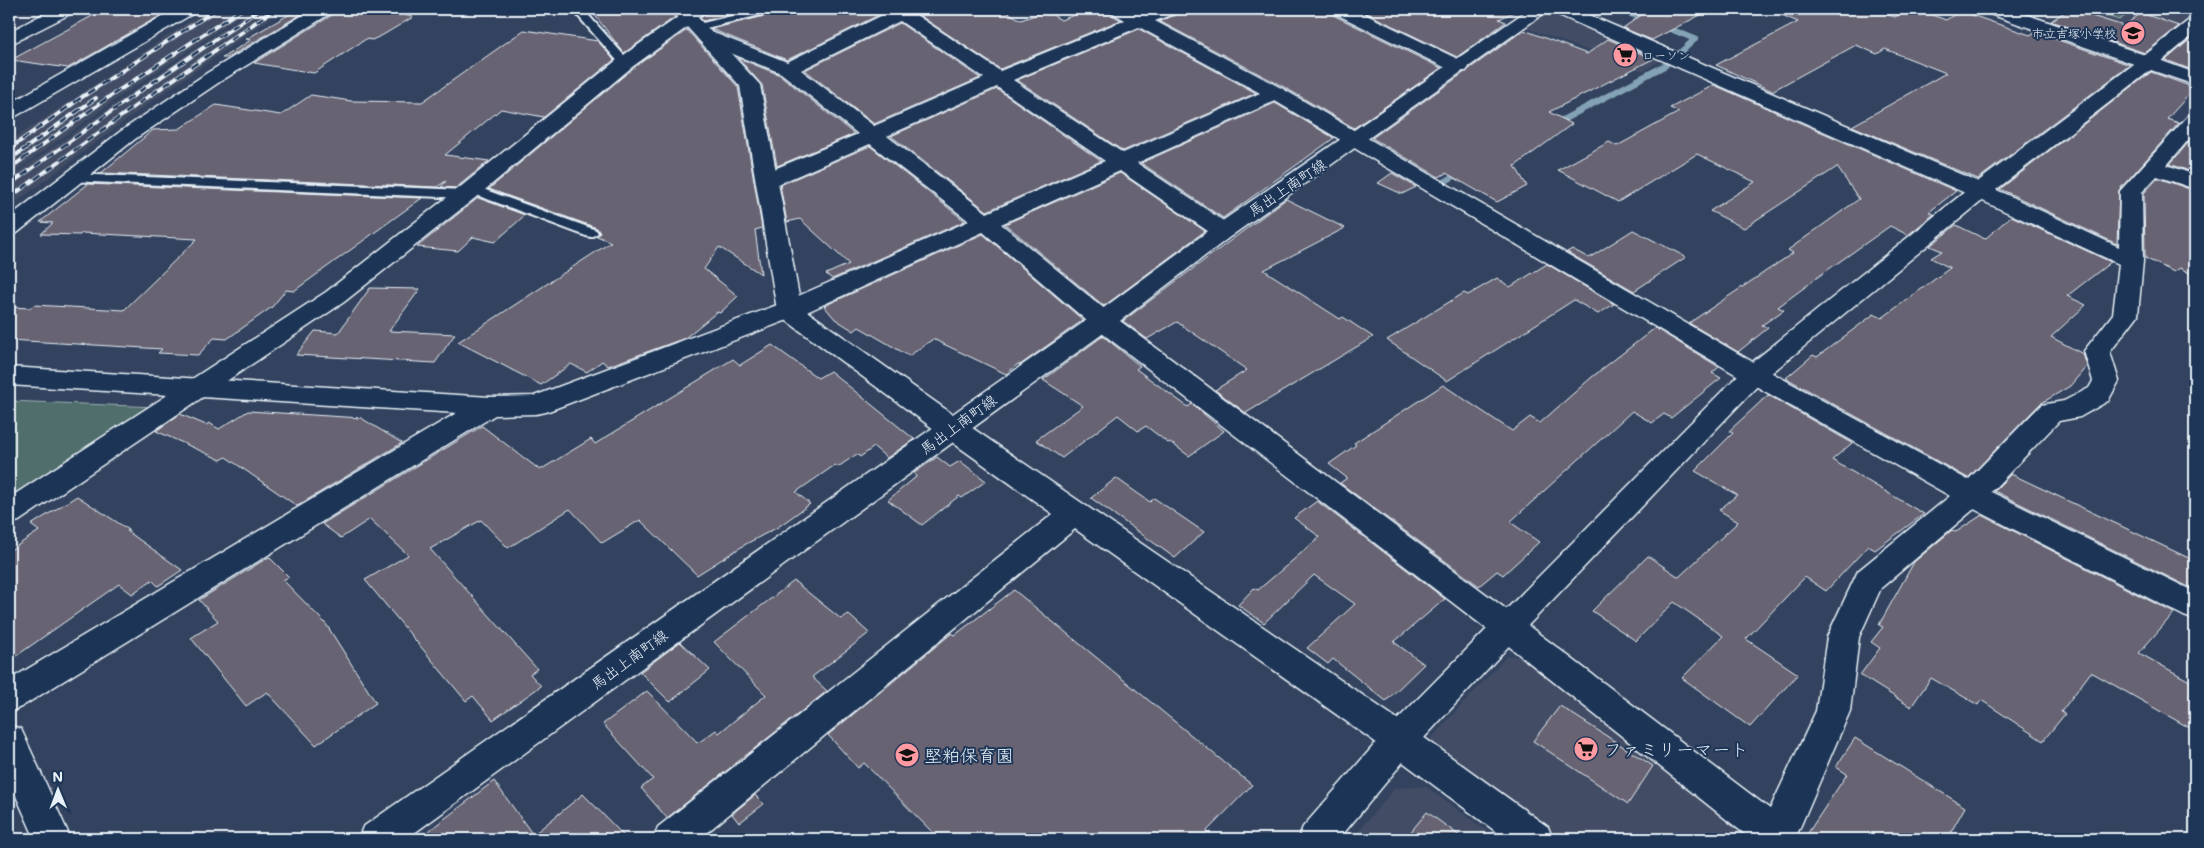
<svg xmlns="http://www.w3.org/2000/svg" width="2204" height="848" font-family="Mali,'Klee One',sans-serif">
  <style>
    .built { fill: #434d65 }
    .green { fill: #506e6c; stroke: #9cb0b2 }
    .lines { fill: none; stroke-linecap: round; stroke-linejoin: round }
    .stream { stroke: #84a2b5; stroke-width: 6 }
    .building { fill: #676472; stroke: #e8f1f8 }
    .service-casing { stroke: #e8f1f8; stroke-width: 4 }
    .minor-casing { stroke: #e8f1f8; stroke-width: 3 }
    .tertiary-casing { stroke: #e8f1f8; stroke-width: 3 }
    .secondary-casing { stroke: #e8f1f8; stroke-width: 3 }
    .service { fill: #1d3557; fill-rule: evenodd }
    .minor { fill: #1d3557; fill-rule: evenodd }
    .tertiary { fill: #1d3557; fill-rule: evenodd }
    .secondary { fill: #1d3557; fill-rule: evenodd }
    .rail-casing { stroke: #e8f1f8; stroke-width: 4 }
    .rail { stroke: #1d3557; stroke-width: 2.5; stroke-dasharray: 8; stroke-linecap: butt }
    .labels { text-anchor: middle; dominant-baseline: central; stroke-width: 4; stroke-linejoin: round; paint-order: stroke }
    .far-poi-label { font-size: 12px; fill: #e8f1f8; stroke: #1d3557; text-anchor: end }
    .street-label { font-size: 15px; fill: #e8f1f8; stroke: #1d3557 }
    .near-poi-label { font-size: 18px; fill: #e8f1f8; stroke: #1d3557; text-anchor: start }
  </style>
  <rect width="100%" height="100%" fill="#33435f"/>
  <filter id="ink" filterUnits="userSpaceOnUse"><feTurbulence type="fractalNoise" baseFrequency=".02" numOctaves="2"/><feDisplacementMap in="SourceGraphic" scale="10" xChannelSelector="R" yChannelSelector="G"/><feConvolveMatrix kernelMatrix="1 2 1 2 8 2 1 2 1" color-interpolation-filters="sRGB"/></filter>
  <g filter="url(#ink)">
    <!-- built -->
    <path class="built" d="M208,9H250L118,98L9,176V142Z
      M252,9H284L152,101L9,207V178Z
      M1550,9L1663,58L1644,71L1524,27Z
      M2023,9H2195V15L2149,51Z
      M1507,656H1521L1756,835L1753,839H1563L1427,743Z
      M1426,787L1498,839H1352L1395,788Z"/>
    <!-- green -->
    <path class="green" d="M2085,9H2153L2147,13L2136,9L2119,20Z
      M9,401L157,407L9,505Z"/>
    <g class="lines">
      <!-- stream -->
      <path class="stream" d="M1616,9L1648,20
        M1663,26L1695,39L1681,52
        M1553,125L1666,65
        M1444,182L1462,172"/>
    </g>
    <!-- building -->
    <path class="building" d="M105,9H172L68,68L11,60Z
      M299,9H310L227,58H222L251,40L246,39Z
      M336,9H379L413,17L383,35L372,40L366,39L314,73L254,63L332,15Z
      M590,9H669L675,17L624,53Z
      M712,9H754L703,21L700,17Z
      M780,9H891L787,60L711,29L777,13Z
      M910,9H1002L1021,20L1046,11L1061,20L1082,12L1085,14L1099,9H1108L1112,15L1121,20L1000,69Z
      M1180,9H1329L1333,15L1441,68L1354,128L1284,87L1159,21L1176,15Z
      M1358,9H1520L1499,19L1506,22L1457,57Z
      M1650,9H1712L1652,40L1623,28Z
      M1768,9H1872L1895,17L1910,9H1915L1946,20L1960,11L2030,35L2035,32L2130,65L1978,179L1852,126L1946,73L1885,49L1877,54L1856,45L1772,91L1716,65L1798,22Z
      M2069,9L2124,26L2141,13L2179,26L2145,53L2051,21Z
      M900,23L980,78L874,124L805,70Z
      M1139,29L1256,93L1123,151L1017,80Z
      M524,30L598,41L614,60L544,117L501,109L445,155L489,161L456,188L441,187L446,181L437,187L101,173L153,130L179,129L216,105L281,115L311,95L351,101L422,102Z
      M687,30L738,87L762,228L755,230L761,274L719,247L704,269L738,296L720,313L717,312L685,338L608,366L602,361L587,372L571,364L541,385L458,342L611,242L597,236L600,233L597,228L489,189L633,68Z
      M1524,30L1587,54L1608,39L1653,59L1549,112L1572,124L1515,166L1527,186L1497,202L1446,173L1439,177L1372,138Z
      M2195,35V71L2166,60Z
      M738,58L780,75L854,134L777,166L762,85Z
      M2151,72L2195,88L2167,119L2179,123L2119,190L2117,244L2000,189Z
      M1714,85L1956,191L1929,212L1934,214L1908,235L1890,226L1812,281H1813L1778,307L1784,310L1762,325L1768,328L1738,352L1689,323L1793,253L1788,250L1859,199L1837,167L1744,228L1710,211L1755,182L1697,154L1618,202L1558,170L1609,142L1617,146L1679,112L1670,108Z
      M997,89L1101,161L987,211L891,136Z
      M1275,103L1334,138L1223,218L1141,163Z
      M2195,135V173L2170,164Z
      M870,146L965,221L832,279L826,274L849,264L800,219L787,222L780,185Z
      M1120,173L1205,231L1104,306L1005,224Z
      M1392,173L1416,187L1402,194L1378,183Z
      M2158,178L2195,191V276L2180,268L2174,272L2145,258L2144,193Z
      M88,184L422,198L294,291L286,290L272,307L227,339L214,338L198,355L158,353L162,349L9,340V307L30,308L34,305L124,310L197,239L82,233L80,235L41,234L53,223L40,222Z
      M478,198L525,215L495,242L473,237L458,251L417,247Z
      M1286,199L1345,228L1264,270L1340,319L1343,317L1373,337L1246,413L1215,390L1247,370L1177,322L1147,339L1123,321Z
      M2011,216L2111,262L2067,296L2086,305L2051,337L2083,354L2087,366L2070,386L2040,404L1968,478L1786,378L1813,355L1817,357L1874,314L1882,318L1950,268L1931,258L1942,251L1930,246L1956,225L1985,239Z
      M1633,230L1686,257L1634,291L1567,252L1572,249L1589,258Z
      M983,234L1083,320L1020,365L1018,364L1006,374L933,339L909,356L859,327L854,331L835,319L824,306Z
      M1547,264L1614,304L1598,314L1574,300L1447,381L1387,340L1464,293L1468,295L1497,278L1510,287Z
      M370,288L420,289L389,331L455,334L435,363L296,355L315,331L338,333Z
      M1655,328L1719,367L1712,373L1721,378L1671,418L1664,414L1652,423L1632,411L1510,522L1539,542L1503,575L1497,571L1479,586L1340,483L1347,478L1329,464L1356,445L1354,443L1443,385L1512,431L1530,417L1540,423L1592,377Z
      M1103,336L1140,366L1136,369L1188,407L1192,404L1224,431L1189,456L1170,442L1168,443L1146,426L1138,431L1118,415L1062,458L1036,440L1083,406L1043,380Z
      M772,345L818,378L830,371L914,439L887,458L874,447L860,457L857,454L838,467L835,465L796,492L810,504L778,527L746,544L697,575L640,520L602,543L570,509L508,548L481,520L430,549L537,669L530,674L541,686L493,720L473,696L466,701L365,580L408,555L370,519L341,538L322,524L482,426L540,470L591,439L595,444L733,359L740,365Z
      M1768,395L1852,443L1832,460L1924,514L1875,550L1868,546L1826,591L1805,577L1746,639L1798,674L1750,727L1682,678L1723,636L1674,602L1636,641L1592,611L1648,556L1679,577L1738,522L1719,510L1737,495L1695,471L1733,433L1729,431Z
      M248,411L361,418L402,443L297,506L226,457L221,460L156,431L180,414L206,425L209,423L219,429Z
      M937,457L950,467L960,461L986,481L962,498L959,496L922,525L888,500L916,477L914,473Z
      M2011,474L2195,561V590L1994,491Z
      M1116,478L1150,502L1154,498L1204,532L1175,558L1091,498Z
      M77,496L129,530L127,531L182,570L158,586L152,580L132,594L119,584L9,661V551L39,531L31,525Z
      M1317,501L1445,599L1394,642L1424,664L1386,701L1333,659L1328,664L1307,648L1355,604L1314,575L1264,623L1238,605L1254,588L1258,590L1320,537L1294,518Z
      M1982,515L2174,613L2139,653L2195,684V731L2091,672L2061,712L2065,714L2043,741L1981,700L1978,705L1931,678L1911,707L1860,675L1880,648L1871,642L1883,627L1879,625L1914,562L1952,530L1956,532Z
      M269,557L289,577L283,580L326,624L376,703L316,745L267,692L246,706L191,638L218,621L199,600Z
      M794,581L841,619L848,614L869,633L812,677L827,691L667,818L641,788L653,779L603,724L647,691L698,743L716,730L719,733L766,695L714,642Z
      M1014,590L1252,785L1199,839H939L864,763L858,768L828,735L952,633L955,635Z
      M680,642L710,670L670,702L640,672Z
      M1560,706L1653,766L1628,804L1533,741Z
      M1855,738L1965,807L1947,839H1804L1847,774L1836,767Z
      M494,781L533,835L583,794L627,839H418Z
      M755,795L764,804L739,823L732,814Z
      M1427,812L1464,839H1405Z"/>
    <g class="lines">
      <defs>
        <path id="service" d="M572,9H583L629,61V65H621Z
          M698,9H710L691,21H683V17Z
          M761,9H778L777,11L698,30L693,27L694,25Z
          M72,174L466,190L467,186L472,185L596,230L598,233L591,237L586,236L471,193L470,197L465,198L67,181L66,178L67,175Z"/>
        <path id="minor" d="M175,9H197L194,13L16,116L9,118V104Z
          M313,9H334L331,13L221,81L135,139L17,233L9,235V217L121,131L207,73Z
          M895,9H907L1000,71L1125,20L1113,13L1110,9H1132L1141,13L1153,9H1178L1175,13L1155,21L1283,89L1763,368L1968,480L2041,405L2064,401L2089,388L2093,381L2084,351L2113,314L2119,264L1972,196L1554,13L1551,9H1575L1988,186L2119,247L2120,191L2188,116L2195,114V132L2167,165L2195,175V189L2157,176L2142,192L2143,261L2138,315L2110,352L2119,381L2108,401L2080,417L2059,421L1991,492L2195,592V620L2184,616L1974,509L1881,588L1859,637L1850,711L1795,839H1751L1496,636L1094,327L983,232L798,316L546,412L536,414L495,415L21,707L9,712V680L480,399L490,397L534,396L780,304L969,221L870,144L776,185L768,187L760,185L757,180L760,175L858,134L781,73L700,41L698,37L700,33H714L787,62ZM900,21L984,78L874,126L801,70ZM1139,27L1260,93L1123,153L1013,80ZM997,87L1105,161L987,213L887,136ZM1275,101L1745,380L1950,496L1858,571L1827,637L1816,711L1770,809L1518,618L1112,315L1001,224L1120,171L1215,236L1223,238L1231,236L1235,231L1231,226L1137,163Z
          M1331,9H1354L1466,63L1469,67L1466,71H1452L1334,13Z
          M687,14L693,15L696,19L693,23L632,67L480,194L344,302L19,521L9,524V498L326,292L464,184L618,59L681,15Z
          M952,418L962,421L1412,729L1548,827L1553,839H1506L1388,751L1075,529L699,839H653L658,827L1053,514L942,435L938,428L942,421Z
          M9,725L21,729L71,839H35L9,780Z"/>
        <path id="tertiary" d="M671,9H690L760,85L801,307L962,421L966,428L962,435L952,438L942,435L780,316L777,310L740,86Z
          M1984,9H2010L2145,55L2189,20L2195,19V33L2162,61L2195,73V85L2151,70L1988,196L1763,380L1518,636L1412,751L1339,839H1298L1303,827L1388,729L1745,368L1972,186L2134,64L1987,13Z
          M9,367L490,397L500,399L504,406L500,413L490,415L9,385Z"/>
        <path id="secondary" d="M53,9H75L72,13L9,45V32Z
          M1529,9H1550L1231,236L1112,327L406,839H358L363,827L1094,315L1215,226Z"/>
      </defs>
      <!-- service casing -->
      <use href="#service" class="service-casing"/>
      <!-- minor casing -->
      <use href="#minor" class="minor-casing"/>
      <!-- tertiary casing -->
      <use href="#tertiary" class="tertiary-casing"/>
      <!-- secondary casing -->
      <use href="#secondary" class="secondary-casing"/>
      <!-- service -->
      <use href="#service" class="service"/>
      <!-- minor -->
      <use href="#minor" class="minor"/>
      <!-- tertiary -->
      <use href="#tertiary" class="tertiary"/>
      <!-- secondary -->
      <use href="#secondary" class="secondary"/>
      <defs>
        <path id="rail" d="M9,149L85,95L217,9
          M9,160L96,98
          M9,169L109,97L242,9
          M9,185L130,98L260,9
          M9,198L145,99L275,9"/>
      </defs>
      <!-- rail casing -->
      <use href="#rail" class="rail-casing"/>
      <!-- rail -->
      <use href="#rail" class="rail"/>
    </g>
  </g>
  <!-- icons -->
  <defs>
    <symbol id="school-disc" viewBox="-11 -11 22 22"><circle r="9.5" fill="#ff9aa2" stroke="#1d3557"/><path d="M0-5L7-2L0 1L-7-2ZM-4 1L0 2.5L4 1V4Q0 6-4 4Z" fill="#111"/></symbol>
    <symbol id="supermarket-disc" viewBox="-11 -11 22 22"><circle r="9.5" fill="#ff9aa2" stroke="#1d3557"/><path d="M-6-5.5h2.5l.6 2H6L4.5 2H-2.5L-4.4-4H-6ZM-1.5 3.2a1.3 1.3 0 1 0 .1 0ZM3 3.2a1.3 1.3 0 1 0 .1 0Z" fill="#111"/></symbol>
  </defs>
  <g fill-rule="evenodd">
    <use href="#school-disc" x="2119" y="19" width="28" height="28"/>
    <use href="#supermarket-disc" x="1611" y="41" width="28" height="28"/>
    <use href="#supermarket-disc" x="1572" y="735" width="28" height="28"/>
    <use href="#school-disc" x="893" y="741" width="28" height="28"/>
  </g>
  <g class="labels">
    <!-- far-poi labels -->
    <g class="far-poi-label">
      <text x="2116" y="33">市立吉塚小学校</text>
      <text x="1642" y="55" text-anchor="start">ローソン</text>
    </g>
    <!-- street labels -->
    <g class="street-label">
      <text transform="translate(1287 187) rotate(-34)">馬出上南町線</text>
      <text transform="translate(958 424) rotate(-36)">馬出上南町線</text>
      <text transform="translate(629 659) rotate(-36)">馬出上南町線</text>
    </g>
    <!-- near-poi labels -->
    <g class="near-poi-label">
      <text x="1604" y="749">ファミリーマート</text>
      <text x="924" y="755">堅粕保育園</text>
    </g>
  </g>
  <!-- margin -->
  <rect width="2204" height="848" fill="none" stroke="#1d3557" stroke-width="30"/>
  <rect x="15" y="15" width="2174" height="818" fill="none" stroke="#e8f1f8" stroke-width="2" filter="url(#ink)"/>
  <!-- north arrow -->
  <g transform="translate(58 790) rotate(359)" stroke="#1d3557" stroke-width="4" paint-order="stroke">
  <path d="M0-4L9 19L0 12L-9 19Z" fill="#e8f1f8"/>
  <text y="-8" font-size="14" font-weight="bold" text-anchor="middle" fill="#e8f1f8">N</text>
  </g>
</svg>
